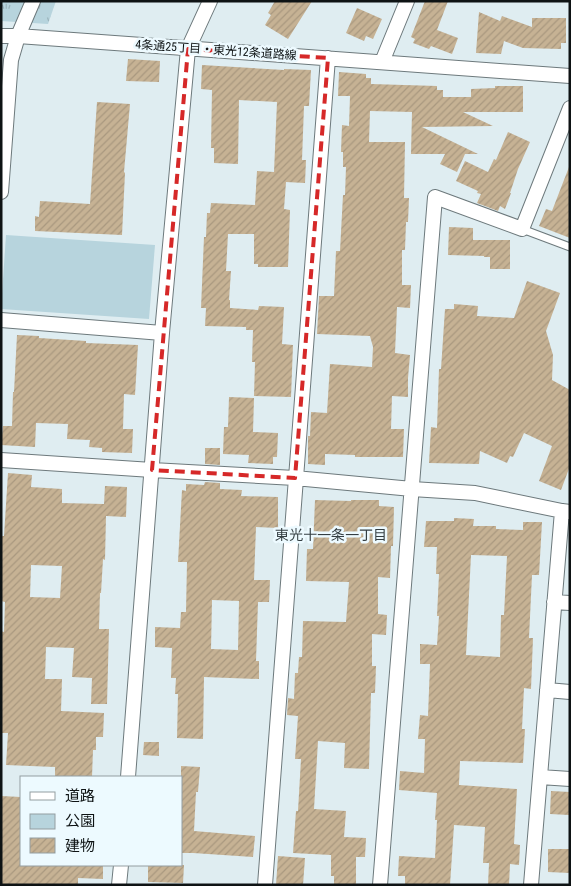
<svg xmlns="http://www.w3.org/2000/svg" width="571" height="886" font-family="'Roboto Condensed','Noto Sans JP',sans-serif">
  <style>
    .grass { fill: url(#grass-tufts) }
    .green { fill: #b7d4dd }
    .building { fill: url(#building-hatch); fill-rule: evenodd }
    .lines { fill: none; stroke-linecap: round; stroke-linejoin: round }
    .service-casing { stroke: #6d797c; stroke-width: 9 }
    .minor-casing { stroke: #6d797c; stroke-width: 16 }
    .service { stroke: #fff; stroke-width: 7 }
    .minor { stroke: #fff; stroke-width: 14 }
    .marked { fill: none; stroke: #d62828; stroke-width: 4; stroke-dasharray: 10 6; stroke-linejoin: round }
    .labels { text-anchor: middle; dominant-baseline: central; stroke-width: 5; stroke-linejoin: round; paint-order: stroke }
    .street-label { font-size: 12px; fill: #0e1314; stroke: #edfaff }
    .neighbourhood-label { font-size: 14px; fill: #343e42; stroke: #edfaff }
  </style>
  <defs>
    <pattern id="grass-tufts" width="24" height="20" patternUnits="userSpaceOnUse" patternTransform="scale(1.25)"><rect width="24" height="20" fill="#b7d4dd"/><path d="M3 7l-1-3M5 7V3M7 7l1-3M15 17l-1-3M17 17v-4M19 17l1-3" fill="none" stroke="#9cb5bd"/></pattern>
    <pattern id="building-hatch" width="6" height="6" patternUnits="userSpaceOnUse" patternTransform="scale(1.25)"><rect width="6" height="6" fill="#c6b294"/><path d="M-1 1l2-2M0 6l6-6M5 7l2-2" fill="none" stroke="#a9987f"/></pattern>
  </defs>
  <rect width="100%" height="100%" fill="#dfedf1"/>
  <!-- grass -->
  <path class="grass" d="M1,1H56L48,24L1,21Z"/>
  <!-- green -->
  <path class="green" d="M6,235L155,245L149,319L1,309Z"/>
  <!-- building -->
  <path class="building" d="M275,1H312L288,39L265,25L271,15L268,13Z
    M425,1H448L437,30L458,38L452,54L431,46L429,49L413,43L415,39L411,37Z
    M357,8L382,19L373,39L366,36L364,41L346,33Z
    M479,12L500,21L502,16L532,27V18H566V43H561V49L523,48L504,41L501,54L476,53Z
    M128,59L160,61L159,82L126,81Z
    M202,65L284,70V69L311,70L309,106H304L302,160H306L305,183L286,182L284,209L290,210L288,267H258V264H254V234H228L226,271H231L229,300H230V308L258,310L259,306L284,307L282,344L293,345L291,397L254,396L255,362H252L253,330H246V327L205,326L206,308H201L204,237H206L207,213H210L211,203L255,205L257,171L274,172L277,102L239,100L238,164L214,163V148H211L212,90L201,89Z
    M339,72L366,74V78H371V84L437,86V90H443V97H471V89L495,88V86H523V112H463L493,126L422,127L478,154H465L457,172L440,164L445,154H411L412,112L370,111L369,142H405L404,198H409L408,222H406L405,250H402V285H411L410,308L397,307L395,353L410,355L408,378V397L392,396L391,429H404L403,457H355V455L325,454V465L308,464V436H310L311,412L327,413L330,364L372,367L373,347L370,336L317,334L319,296H334L336,251H340L343,195H345L346,167H343V152H341L342,125L349,126L350,96H338Z
    M97,102L130,104L124,172L125,173L122,235L35,231V216L39,217L40,201L90,204Z
    M508,132L530,142L518,169L510,193H511L505,209L500,206L498,211L477,203L481,194L477,193L478,191L456,181L465,161L488,172L494,159L496,160Z
    M569,167H570V238L539,226L546,209L552,211Z
    M449,227L473,228V240H510V269H490V257H484V256L448,255Z
    M527,281L560,293L546,331L553,355L552,380L570,390V466L561,490L539,481L552,446L524,433L513,457L510,456L507,463L480,451L479,464L429,463L431,427L437,428L439,369H441L445,309H454V304L478,306L477,316L514,318Z
    M17,335L39,336V338L86,341V343L138,345L135,395L124,394L123,429H133L132,453L102,452V448L89,447L90,440L67,439L68,424L36,423L35,447L1,445L3,426H12L13,392H14Z
    M229,397L254,398L253,432L278,433L277,457H273V464L248,463L249,455L223,454L224,427H228Z
    M205,448H220V465L205,464Z
    M8,473L32,475L31,487L62,489V503L104,504L105,486L127,487L126,517L106,516L105,560L103,559L101,593H100L99,629H109L107,704H91L92,678L72,677L74,648L46,647L45,679H62L61,711L104,713L103,737H96V750H93L92,777H55V767L6,765L8,733H1V631L4,632L5,602L1,601V536H4ZM31,565L62,566L60,598L30,597Z
    M205,482L220,483V489L242,490L241,496L278,497V528L256,527L254,580H270L269,602H258L256,661H259V679L204,677L203,739L177,738L178,694H175L176,678H171L172,648L155,647V627L180,628L181,612H186L187,562H178L182,490L186,491V484L204,485ZM212,600L239,601L238,650L211,649Z
    M315,500L351,501V500H379V506L394,507L393,546H391L390,578L378,577V614L387,615L386,635L372,634V666H376L375,693H371L369,769L344,768L345,743L318,741L314,809L346,811L344,837L366,838L365,857H356V885H334V876H331V855L293,853L296,811H298L301,759H295L298,716L287,715L288,698L294,699L295,673H298L299,657H302L303,621L346,622L349,582L306,581L307,549H313Z
    M454,518L474,519L473,526H496V529L523,530V522H542L539,575H532L529,638H533L531,689L524,688L522,729H525L523,763L460,761L459,785L517,789L514,844L520,845L519,865L510,864L509,885H488L489,863H483L485,827L454,825L450,885H405V876H398L399,856L435,858L437,820H435L437,793L399,790L400,771L424,773L425,739H418L420,715L428,716L430,664H420V644L437,645L439,616H437L439,574H436L437,547H424L426,521H454ZM471,555L507,556L504,615H501L500,657L466,655Z
    M144,742H159V756L143,755Z
    M181,766L200,767L198,792H196L194,831L255,836L253,857L193,853H181Z
    M551,791L570,792L569,815L550,814Z
    M1,796L21,797V865H103V879L78,878V884L77,885H1Z
    M548,849H570V873L548,872Z
    M278,856L305,858L303,885H276Z
    M148,865H184L183,883L148,882Z"/>
  <g class="lines">
    <defs>
      <path id="service" d="M522,229L570,247"/>
      <path id="minor" d="M1,36H18L570,76
        M382,62L407,1
        M1,192L11,60L18,36L33,1
        M1,320L162,333
        M1,460L152,470L295,478L412,489L475,493L562,511L570,512
        M554,602L570,603
        M547,690L570,692
        M128,777L162,333L188,49L210,1
        M540,777L570,779
        M119,885L121,865
        M265,885L328,58
        M380,885L435,197L522,229L570,108
        M531,885L562,511"/>
    </defs>
    <!-- service casing -->
    <use href="#service" class="service-casing"/>
    <!-- minor casing -->
    <use href="#minor" class="minor-casing"/>
    <!-- service -->
    <use href="#service" class="service"/>
    <!-- minor -->
    <use href="#minor" class="minor"/>
  </g>
  <!-- marked area -->
  <path class="marked" d="M188,49L328,58L295,478L152,470Z"/>
  <g class="labels">
    <!-- street labels -->
    <g class="street-label">
      <text transform="translate(216 50) rotate(4)">4条通25丁目・東光12条道路線</text>
    </g>
    <!-- neighbourhood labels -->
    <g class="neighbourhood-label">
      <text x="331" y="535">東光十一条一丁目</text>
    </g>
  </g>
  <!-- border -->
  <rect width="571" height="886" fill="none" stroke="#0e1314" stroke-width="5"/>
  <!-- legend -->
  <rect x="20" y="776" width="162" height="90" fill="#edfaff" stroke="#949ea1"/>
  <rect x="30" y="792" width="25" height="8" fill="#ffffff" stroke="#949ea1"/>
  <text x="65" y="801" font-size="15" fill="#0e1314">道路</text>
  <rect x="30" y="814" width="25" height="15" fill="#b7d4dd" stroke="#949ea1"/>
  <text x="65" y="826" font-size="15" fill="#0e1314">公園</text>
  <rect x="30" y="838" width="25" height="15" fill="url(#building-hatch)" stroke="#949ea1"/>
  <text x="65" y="851" font-size="15" fill="#0e1314">建物</text>
</svg>
